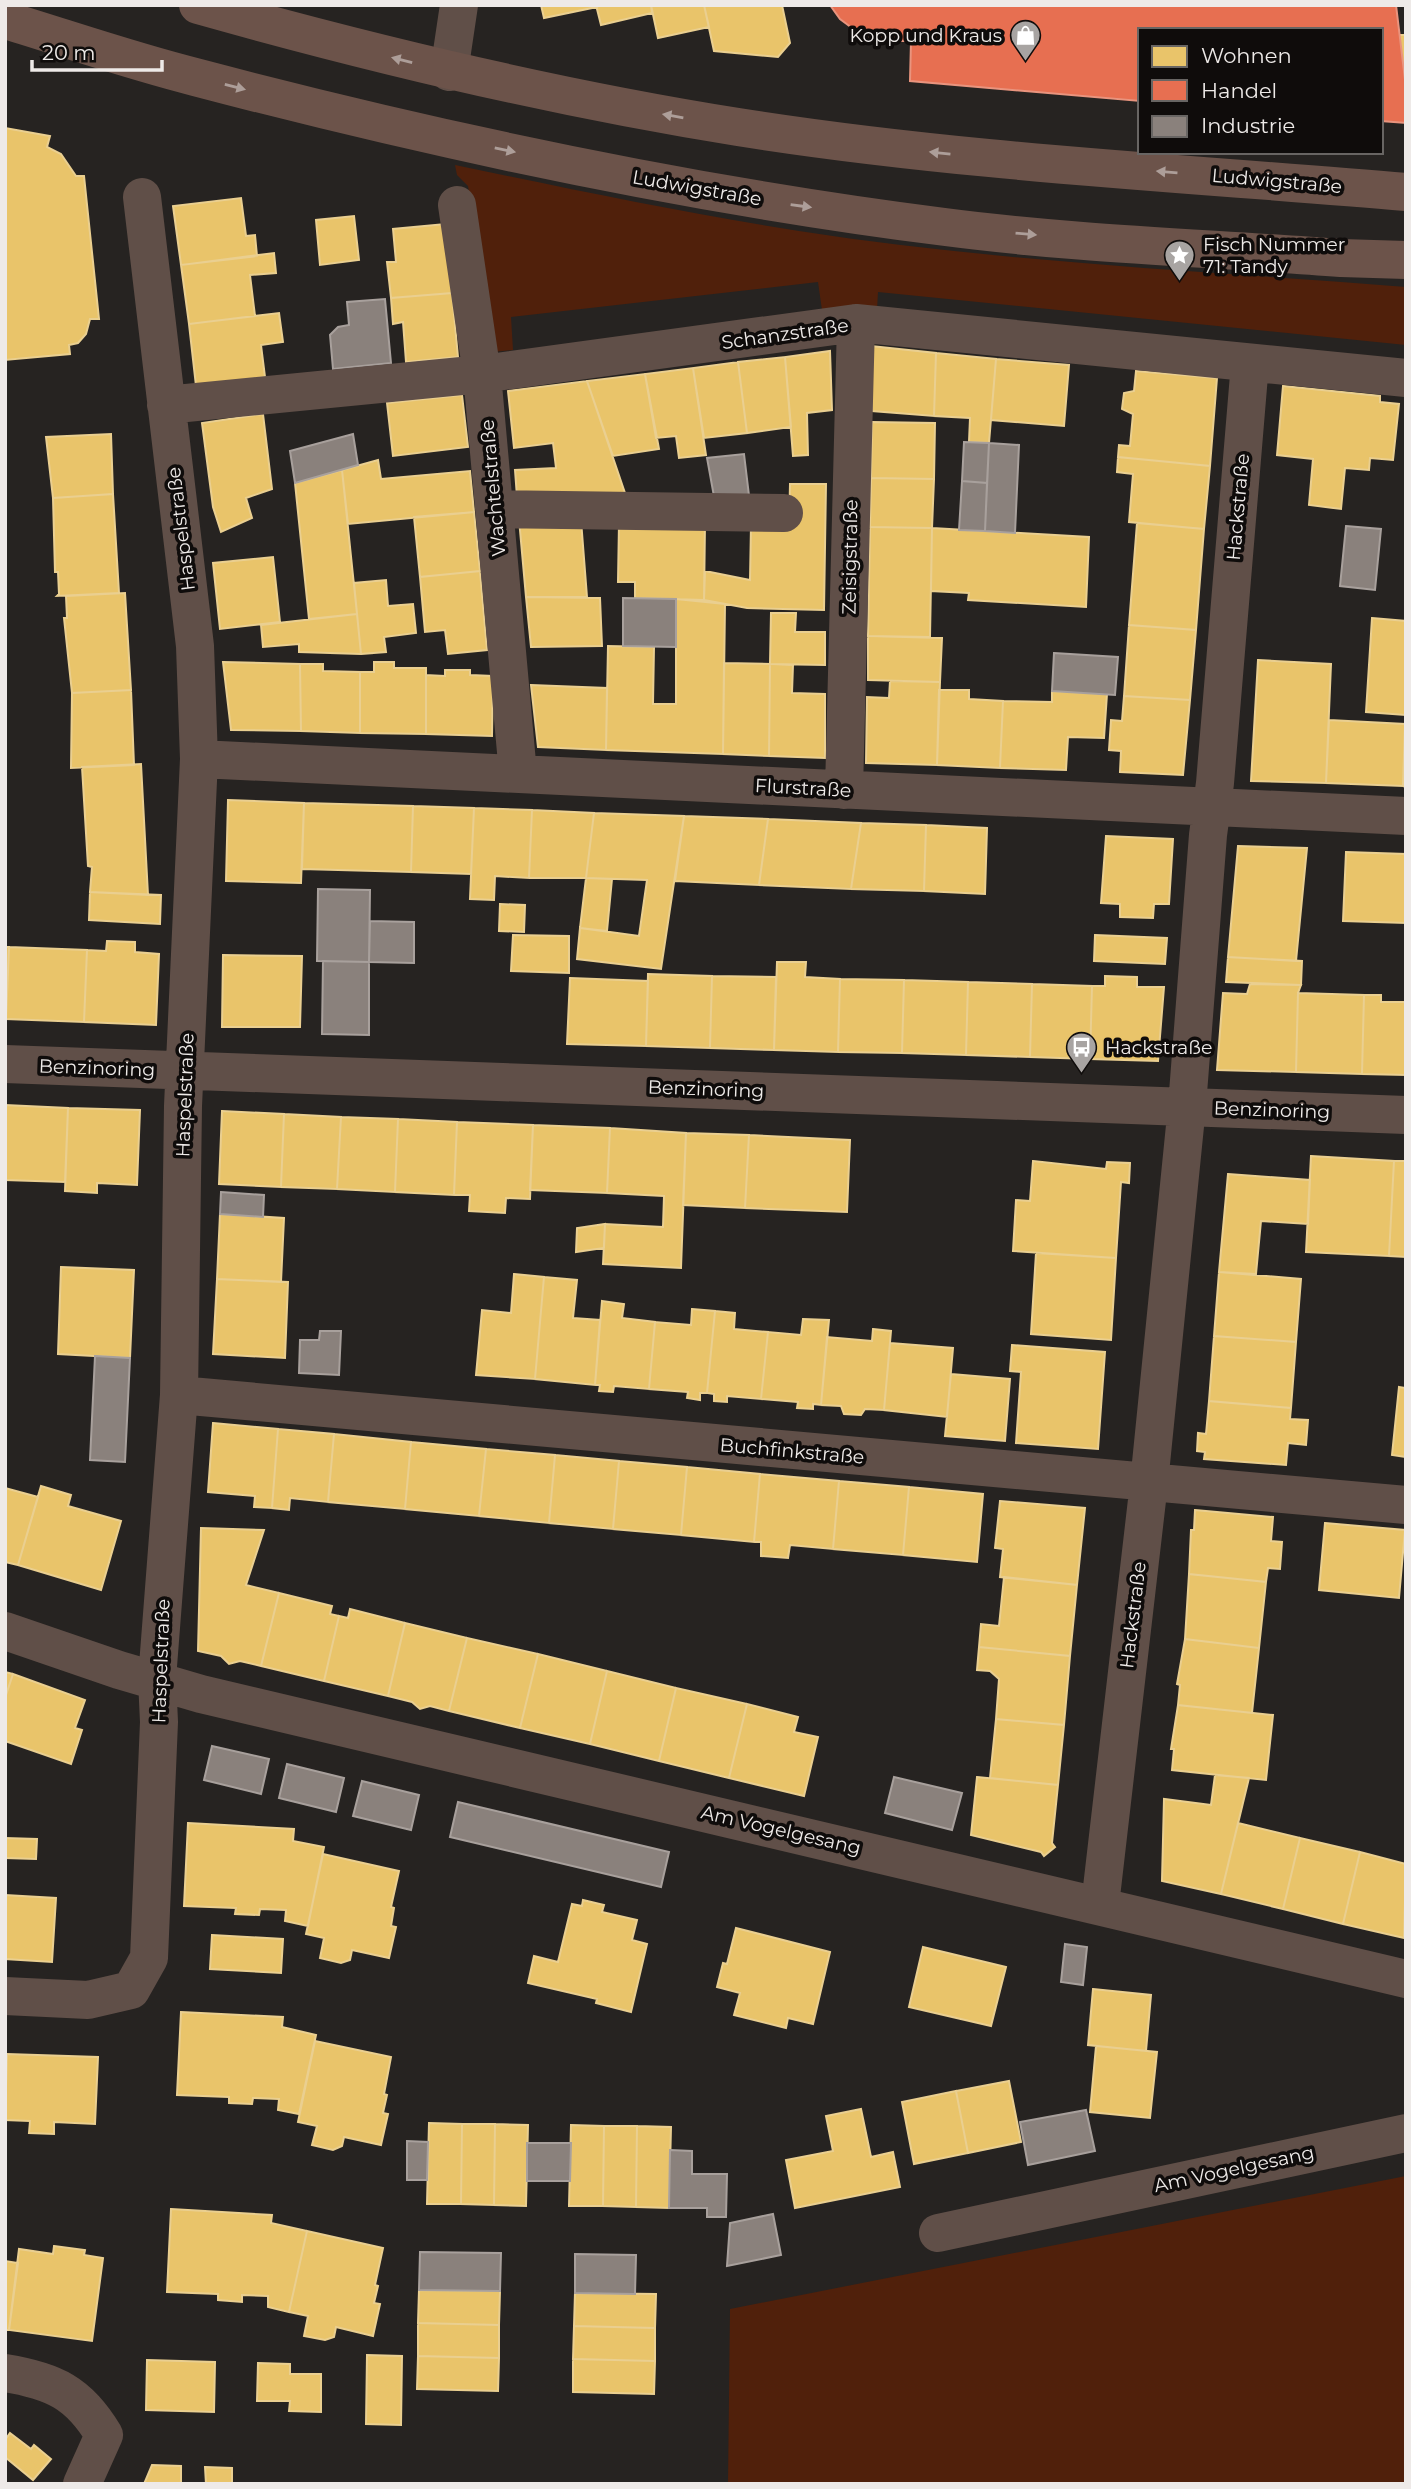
<svg xmlns="http://www.w3.org/2000/svg" width="1411" height="2489" font-family="Montserrat,sans-serif">
  <style>
    .green { fill: #50200b }
    .homes { fill: #e9c46a; stroke: #eacf90; stroke-width: 2 }
    .shops { fill: #e76f51; stroke: #e9947e; stroke-width: 2 }
    .industry { fill: #8a817c; stroke: #a8a09c; stroke-width: 2 }
    .lines { fill: none; stroke-linecap: round; stroke-linejoin: round }
    .minor { stroke: #604f48; stroke-width: 38 }
    .major { stroke: #6c534a; stroke-width: 38 }
    .oneway { fill: #ad9e99 }
    .labels { text-anchor: middle; dominant-baseline: central; stroke-width: 7; stroke-linejoin: round; paint-order: stroke }
    .poi-label { font-size: 19px; fill: #eeeae8; stroke: #0f0c0b; text-anchor: start }
    .street-label { font-size: 19px; fill: #eeeae8; stroke: #0f0c0b }
  </style>
  <rect width="100%" height="100%" fill="#262321"/>
  <!-- green -->
  <path class="green" d="M455,165C569,189 684,213 799,231C999,262 1204,271 1406,287V345L878,292L877,310H822L818,282L511,317L513,350L483,353L471,203L468,186L457,175Z
    M1406,2176V2484H728L730,2309Z"/>
  <!-- homes -->
  <path class="homes" d="M541,5H596L597,7L544,18Z
    M596,5H651L652,13L601,25Z
    M651,5H704L709,27L658,38Z
    M704,5H782L790,43L778,57L714,51Z
    M1399,35H1406V88Z
    M5,128L50,136L47,147L61,154L76,176H84L99,319H90L86,334L78,343L69,345L70,354L5,360Z
    M241,198L246,236L255,235L257,256L181,265L173,206Z
    M354,216L359,260L320,265L316,220Z
    M445,224L452,293L391,298L387,262H396L393,229Z
    M274,253L276,273L250,275L255,316L189,324L181,265Z
    M452,293L458,357L406,362L403,322L393,324L391,298Z
    M279,313L283,342L261,345L265,377L196,386L189,324Z
    M871,346L936,353L934,416L872,411Z
    M830,351L832,410L807,413L808,455L793,456L785,357Z
    M936,353L996,359L989,443L969,442L970,418L934,416Z
    M785,357L791,427L747,433L738,362Z
    M996,359L1069,365L1064,426L991,420Z
    M738,362L747,433L704,438L693,368Z
    M693,368L706,455L679,458L676,436L656,438L645,374Z
    M1136,371L1217,378L1210,466L1118,457L1119,445L1130,446L1133,414L1122,409L1124,393L1134,391Z
    M645,374L659,449L613,456L587,381Z
    M587,381L627,499L517,497L515,470L556,468L553,443L514,448L508,391Z
    M1283,386L1380,396V402L1399,404L1393,460L1370,458L1369,470L1345,468L1341,509L1309,505L1313,459L1277,455Z
    M462,395L468,447L393,456L387,403Z
    M263,414L272,489L246,498L252,518L221,532L213,507L202,423Z
    M872,422L935,423L934,479L871,478Z
    M111,434L113,494L53,498L46,437Z
    M1118,457L1210,466L1204,529L1129,522L1133,474L1117,472Z
    M378,460L381,479L470,471L474,512L348,524L342,470Z
    M342,470L357,614L309,619L295,483Z
    M871,478L934,479L932,528L870,527Z
    M790,484H826L824,610L747,608L704,600L705,571L750,580L751,525L789,526Z
    M113,494L119,593L57,596L59,594L58,572H55L53,498Z
    M474,512L480,571L420,577L414,517Z
    M519,519L581,520L587,597H526Z
    M619,523H705L704,600L635,598V582H618Z
    M1137,523L1204,529L1196,630L1129,625Z
    M870,527L932,528L930,637L868,636Z
    M932,528L1089,537L1086,607L968,600L969,593L931,591Z
    M273,557L280,622L220,629L213,563Z
    M480,571L487,650L448,654L445,630L425,632L420,577Z
    M386,580L388,606L413,604L416,633L384,637L386,652L361,654L354,583Z
    M125,593L131,690L72,693L64,618H67L66,596Z
    M526,597L600,598L602,646L531,647Z
    M676,599L725,604L723,754L606,750L608,646L654,647L653,704H676Z
    M771,613H796L795,632H825V665L770,664Z
    M357,614L361,654L299,652V644L263,647L261,625Z
    M1372,618L1406,621L1405,715L1366,712Z
    M1129,625L1196,630L1190,700L1124,696Z
    M868,636L942,638L940,682L868,680Z
    M1258,660L1331,664L1326,783L1251,781Z
    M223,662L300,664L301,731L231,730Z
    M374,662H394V668H426V734L360,733V672H374Z
    M724,663L770,664L769,756L723,754Z
    M300,664H323V671L360,672V733L301,731Z
    M770,664L793,665L792,693L825,694V758L769,756Z
    M445,670H470V675L493,676L492,736L426,734V675L445,676Z
    M890,681L940,682L937,765L866,763L867,697L889,698Z
    M531,685L607,688L606,750L538,747Z
    M131,690L134,765L71,768L72,693Z
    M939,690H969V699L1003,701L1000,768L937,765Z
    M1052,691L1107,694L1104,738L1068,737L1066,770L1000,768L1003,701L1052,702Z
    M1124,696L1190,700L1183,775L1120,772L1121,751L1109,750L1111,720L1122,721Z
    M1329,720L1405,724L1403,786L1326,783Z
    M1405,724H1406V787L1403,786Z
    M141,764L148,895L90,892L92,867L88,866L82,767Z
    M228,800L304,803L301,883L226,881Z
    M304,803L413,806L411,872L302,869Z
    M413,806L474,808L471,874L411,872Z
    M474,808L532,810L529,878L495,876L494,900L470,899Z
    M532,810L594,813L586,878H529Z
    M594,813L684,816L661,969L577,959L580,928L639,936L647,880L586,878Z
    M684,816L768,819L759,885L675,881Z
    M768,819L861,823L851,889L759,885Z
    M861,823L926,825L924,891L851,889Z
    M926,825L987,828L985,894L924,891Z
    M1106,836L1173,839L1169,904H1154L1153,918L1120,917V904L1101,903Z
    M1238,846L1307,848L1296,961L1228,957Z
    M1346,852L1406,854V923L1343,921Z
    M586,878L612,879L607,931L580,928Z
    M90,892L161,895L160,924L89,920Z
    M500,904L525,905L524,932L499,931Z
    M513,935L569,936V973L511,971Z
    M1095,935L1167,938L1165,964L1094,961Z
    M107,941L135,942V952L159,954L156,1025L84,1022L87,950L106,951Z
    M5,947H9L6,1019H5Z
    M9,947L87,950L84,1022L6,1019Z
    M223,955L302,956L300,1027H222Z
    M1228,957L1302,961L1301,985L1226,982Z
    M777,962H806L805,977L840,979L838,1052L774,1050Z
    M648,974L712,976L710,1048L646,1046Z
    M712,976L776,977L774,1050L710,1048Z
    M1105,976L1137,977V987H1164L1158,1061L1090,1059L1092,986H1105Z
    M570,978L648,981L646,1046L567,1044Z
    M840,979L904,980L902,1053L838,1052Z
    M904,980L968,982L966,1055L902,1053Z
    M968,982L1032,984L1030,1057L966,1055Z
    M1032,984L1092,986L1090,1059L1030,1057Z
    M1250,984L1301,985L1298,993L1296,1072L1217,1070L1223,993L1247,994Z
    M1298,993L1364,995L1362,1074L1296,1072Z
    M1364,995H1381V1002H1406V1075L1362,1074Z
    M5,1105L68,1108L65,1182L5,1180Z
    M68,1108L140,1110L137,1185L97,1183V1193L65,1191Z
    M222,1111L284,1114L281,1187L219,1184Z
    M284,1114L341,1117L337,1189L281,1187Z
    M341,1117L398,1119L395,1192L337,1189Z
    M398,1119L457,1122L454,1195L395,1192Z
    M457,1122L533,1125L530,1199L506,1198L505,1213L469,1211L470,1195H454Z
    M533,1125L610,1128L607,1193L530,1190Z
    M610,1128L686,1133L681,1268L603,1264L605,1224L663,1227L664,1196L607,1193Z
    M686,1133L749,1135L745,1208L683,1205Z
    M749,1135L850,1140L847,1212L745,1208Z
    M1311,1156L1394,1161L1389,1256L1306,1252Z
    M1033,1161L1106,1169L1107,1162L1130,1163L1129,1183L1121,1182L1116,1258L1013,1251L1016,1200L1030,1201Z
    M1394,1161H1406V1257L1389,1256Z
    M1228,1174L1310,1180L1308,1224L1261,1221L1256,1274L1219,1272Z
    M220,1214L284,1218L281,1282L217,1279Z
    M605,1224L604,1248L576,1252L577,1228Z
    M1036,1253L1116,1258L1111,1340L1031,1334Z
    M61,1267L134,1270L130,1358L58,1354Z
    M1219,1272L1301,1279L1296,1342L1214,1336Z
    M514,1274L544,1277L535,1379L476,1375L482,1310L511,1313Z
    M544,1277L577,1280L573,1318L600,1320L595,1385L535,1379Z
    M217,1279L288,1282L285,1358L213,1354Z
    M602,1301L624,1304L622,1318L655,1322L649,1389L614,1386L613,1392L599,1391L600,1385H595Z
    M692,1309L715,1311L707,1393H700V1400L687,1398L688,1392L649,1389L655,1322L691,1325Z
    M715,1311L735,1313L734,1329L768,1332L761,1399L727,1396V1402L714,1401V1394L707,1393Z
    M803,1319L829,1320L821,1405L813,1404V1409L797,1408L798,1402L761,1399L768,1332L801,1335Z
    M873,1329L891,1331L884,1410L865,1409L861,1415L844,1414L841,1406L821,1405L827,1337L872,1341Z
    M1214,1336L1296,1342L1291,1408L1209,1401Z
    M890,1343L953,1348L947,1417L884,1410Z
    M1012,1345L1105,1352L1098,1449L1016,1443L1021,1372L1010,1371Z
    M951,1374L1010,1379L1005,1441L945,1436Z
    M1399,1387L1406,1388V1457L1392,1455Z
    M1209,1401L1291,1408L1290,1419L1308,1420L1306,1445L1288,1443L1286,1465L1204,1459L1205,1452L1197,1451L1198,1433L1206,1434Z
    M213,1423L278,1429L272,1508L254,1507L255,1496L208,1492Z
    M278,1429L334,1434L328,1502L290,1498L289,1510L272,1508Z
    M334,1434L411,1442L405,1509L328,1502Z
    M411,1442L486,1449L479,1516L405,1509Z
    M486,1449L555,1455L549,1523L479,1516Z
    M555,1455L619,1461L613,1529L549,1523Z
    M619,1461L687,1467L681,1535L613,1529Z
    M687,1467L760,1474L754,1542L681,1535Z
    M760,1474L839,1481L833,1549L790,1545L788,1558L761,1556V1542H754Z
    M839,1481L909,1487L903,1555L833,1549Z
    M41,1486L71,1495L68,1506L121,1521L101,1590L18,1565Z
    M909,1487L983,1494L977,1562L903,1555Z
    M5,1488L38,1497L18,1565L5,1562Z
    M1000,1501L1085,1508L1077,1585L1000,1577L1003,1549L995,1548Z
    M1195,1510L1273,1517L1271,1541L1282,1542L1280,1569L1268,1568L1266,1582L1189,1574L1191,1530H1194Z
    M1325,1523L1405,1530L1399,1598L1319,1590Z
    M201,1528L264,1530L246,1585L279,1593L261,1666L240,1661L229,1664L221,1656L198,1651Z
    M1189,1574L1266,1582L1259,1648L1185,1639Z
    M1004,1577L1077,1585L1070,1656L979,1647L981,1624L999,1626Z
    M279,1593L332,1606L330,1614L339,1616L324,1681L261,1666Z
    M350,1609L405,1623L388,1696L324,1681L339,1616L348,1618Z
    M405,1623L467,1638L449,1711L430,1706L420,1709L412,1702L388,1696Z
    M467,1638L538,1654L520,1728L449,1711Z
    M1185,1639L1259,1648L1252,1713L1178,1705L1180,1685L1177,1684Z
    M979,1647L1070,1656L1064,1725L996,1719L999,1679L990,1671L977,1670Z
    M538,1654L607,1671L590,1744L520,1728Z
    M607,1671L676,1688L659,1761L590,1744Z
    M5,1672L13,1674L5,1698Z
    M13,1674L85,1700L75,1728L82,1730L71,1764L5,1741V1698Z
    M676,1688L747,1704L729,1778L659,1761Z
    M747,1704L798,1717L794,1732L818,1737L804,1796L729,1778Z
    M1178,1705L1273,1715L1266,1780L1172,1770L1174,1749H1171Z
    M996,1719L1064,1725L1058,1785L990,1778Z
    M1215,1775L1249,1778L1221,1894L1162,1881L1164,1799L1211,1805Z
    M977,1777L1058,1785L1052,1843L1055,1847L1044,1856L1041,1852L971,1835Z
    M188,1823L294,1829L293,1841L324,1847L308,1926L285,1921L286,1910L260,1909L259,1915L235,1914L236,1908L184,1906Z
    M1238,1823L1300,1838L1283,1909L1221,1894Z
    M5,1838L37,1839L36,1859L5,1858Z
    M1300,1838L1360,1852L1343,1924L1283,1909Z
    M1360,1852L1406,1864L1404,1938L1343,1924Z
    M323,1854L399,1871L391,1907L394,1908L391,1926L396,1927L389,1958L352,1950L350,1960L341,1963L320,1958L324,1938L306,1934Z
    M5,1895L56,1898L52,1962L5,1959Z
    M583,1900L604,1905L602,1912L637,1920L632,1940L647,1944L631,2012L596,2003L597,1999L528,1983L534,1956L558,1962L572,1904L582,1906Z
    M736,1928L830,1952L813,2024L788,2018L786,2028L734,2015L740,1993L717,1987L723,1963L727,1964Z
    M212,1935L283,1939L281,1973L210,1969Z
    M923,1947L1006,1967L991,2026L909,2007Z
    M1093,1989L1151,1995L1146,2051L1088,2045Z
    M181,2012L283,2017L282,2027L316,2035L299,2114L278,2110L279,2099L253,2098L252,2104L229,2103V2097L177,2095Z
    M315,2041L391,2057L384,2094L387,2095L383,2113L388,2114L381,2145L344,2137L342,2146L333,2150L312,2145L317,2126L298,2122Z
    M1096,2046L1157,2052L1150,2118L1090,2112Z
    M7,2054L98,2057L95,2124L54,2122V2134L29,2133L30,2121L5,2120Z
    M1009,2081L1021,2142L968,2153L956,2091Z
    M956,2091L968,2153L914,2164L902,2102Z
    M861,2109L871,2157L893,2152L900,2187L795,2208L786,2160L833,2151L826,2116Z
    M429,2123L462,2124L461,2204H427Z
    M462,2124H495L494,2205L461,2204Z
    M495,2124L528,2125L526,2206L494,2205Z
    M571,2125L604,2126L603,2206H569Z
    M604,2126H637L636,2207L603,2206Z
    M637,2126L671,2127L669,2208L636,2207Z
    M171,2209L272,2215L271,2223L307,2231L289,2312L268,2307V2296L242,2295V2302L218,2300V2294L167,2292Z
    M307,2231L383,2248L375,2285L378,2286L374,2303L380,2304L373,2336L336,2327L334,2337L325,2340L304,2336L308,2316L289,2312Z
    M54,2246L85,2250L84,2255L103,2258L92,2341L9,2330L19,2249L53,2254Z
    M5,2261L18,2263L9,2330H5Z
    M419,2290L500,2291L499,2325L418,2323Z
    M575,2293L656,2294L655,2328L574,2326Z
    M418,2323L499,2325V2358L418,2356Z
    M574,2326L655,2328V2361L573,2359Z
    M367,2355L402,2356L401,2425L366,2424Z
    M418,2356L499,2358L498,2391L417,2389Z
    M573,2359L655,2361L654,2394L573,2392Z
    M147,2360L215,2362L214,2412L146,2410Z
    M258,2363L290,2364V2374H321V2412L289,2411L290,2401H257Z
    M10,2433L31,2449L34,2445L51,2459L33,2480L5,2457V2440Z
    M152,2465L181,2466V2484H144Z
    M205,2467L232,2468V2484H206Z"/>
  <!-- shops -->
  <path class="shops" d="M830,5H1396L1406,88V123L1381,121V30H1140V101L910,81L911,41H876L860,34L840,19Z"/>
  <!-- industry -->
  <path class="industry" d="M385,299L391,363L333,369L330,335L338,327L349,325L347,302Z
    M353,434L358,465L295,483L290,451Z
    M964,442L989,443L987,483L962,481Z
    M989,443L1019,445L1015,533L985,531Z
    M744,454L750,504L715,502L707,458Z
    M962,481L987,483L985,531L959,530Z
    M1346,526L1381,529L1375,590L1340,586Z
    M623,598L676,599V647L623,646Z
    M1054,653L1118,657L1115,695L1052,691Z
    M318,889L370,890L369,962L317,961Z
    M370,921L414,922V963L369,962Z
    M323,961L369,962V1035L322,1034Z
    M221,1192L264,1195L263,1217L220,1214Z
    M320,1331H341L339,1375L299,1373L300,1340H319Z
    M95,1356L130,1358L125,1462L90,1460Z
    M212,1746L269,1759L261,1794L204,1780Z
    M287,1764L344,1778L336,1812L279,1798Z
    M894,1777L962,1793L952,1830L885,1813Z
    M362,1781L419,1795L411,1830L353,1816Z
    M458,1802L669,1852L661,1887L450,1837Z
    M1065,1944L1087,1947L1083,1985L1061,1982Z
    M1086,2110L1095,2151L1028,2165L1020,2122Z
    M407,2141L428,2142L427,2180H407Z
    M527,2143H571L570,2181H527Z
    M670,2150L692,2151V2174H727L726,2217H707V2208H669Z
    M773,2214L781,2255L727,2266L730,2223Z
    M420,2252L501,2253L500,2291L419,2290Z
    M575,2254L636,2255L635,2294L575,2293Z"/>
  <g class="lines">
    <!-- minor -->
    <path class="minor" d="M449,72L459,5
      M457,205L482,374L518,774
      M166,405L482,374L856,323L1406,378
      M495,509L784,513
      M199,759L1406,816
      M844,790L856,323
      M5,1064L1406,1115
      M179,1395L1406,1505
      M5,1631L119,1670L201,1694L1406,1979
      M1100,1905L1149,1483L1187,1106L1208,835L1215,783L1250,363
      M5,1996L88,2000L131,1990L149,1958L159,1722L157,1679L179,1395L183,1106L199,759L195,646L142,197
      M938,2233L1406,2133
      M5,2373C54,2381 79,2393 104,2435L82,2484"/>
    <!-- major -->
    <path class="major" d="M198,5C376,55 555,98 738,127C959,162 1183,173 1406,192
      M5,20C68,39 131,61 195,77C442,142 692,195 945,227C1075,244 1210,248 1341,258L1406,260"/>
  </g>
  <!-- one-way arrows -->
  <defs><path id="oneway-solid" d="M-6-.8H1V-3.2L6.5 0L1 3.2V.8H-6Z" transform="scale(1.75)"/></defs>
  <g class="oneway">
    <use href="#oneway-solid" transform="translate(402 60) rotate(-166)"/>
    <use href="#oneway-solid" transform="translate(235 87) rotate(14)"/>
    <use href="#oneway-solid" transform="translate(673 116) rotate(-170)"/>
    <use href="#oneway-solid" transform="translate(505 150) rotate(12)"/>
    <use href="#oneway-solid" transform="translate(940 153) rotate(-174)"/>
    <use href="#oneway-solid" transform="translate(1167 172) rotate(-175)"/>
    <use href="#oneway-solid" transform="translate(801 206) rotate(8)"/>
    <use href="#oneway-solid" transform="translate(1026 234) rotate(5)"/>
  </g>
  <!-- icons -->
  <defs>
    <symbol id="shop-pin" viewBox="-11 -11 22 30"><path d="M0 17L-7.5 6A9.5 9.5 0 1 1 7.5 6Z" fill="#a8a4a2" stroke="#0f0c0b"/><path d="M-5-2.5h2.3a2.7 3.5 0 0 1 5.4 0H5L5.5 6h-11ZM-1.5-2.5h3a1.5 2.3 0 0 0-3 0Z" fill="#fff"/></symbol>
    <symbol id="sight-pin" viewBox="-11 -11 22 30"><path d="M0 17L-7.5 6A9.5 9.5 0 1 1 7.5 6Z" fill="#a8a4a2" stroke="#0f0c0b"/><path d="M0-6L1.8-2.2L6-1.7L2.9 1.2L3.7 5.4L0 3.3L-3.7 5.4L-2.9 1.2L-6-1.7L-1.8-2.2Z" fill="#fff"/></symbol>
    <symbol id="bus-pin" viewBox="-11 -11 22 30"><path d="M0 17L-7.5 6A9.5 9.5 0 1 1 7.5 6Z" fill="#a8a4a2" stroke="#0f0c0b"/><path d="M-5-6H5V4H4V6H2V4H-2V6H-4V4H-5ZM-3.5-4V0h7V-4ZM-3.5 1.2v1.5H-2V1.2ZM2 1.2v1.5H3.5V1.2Z" fill="#fff"/></symbol>
  </defs>
  <g fill-rule="evenodd">
    <use href="#shop-pin" x="1008" y="18" width="35" height="47"/>
    <use href="#sight-pin" x="1162" y="238" width="35" height="47"/>
    <use href="#bus-pin" x="1064" y="1030" width="35" height="47"/>
  </g>
  <g class="labels">
    <!-- poi labels -->
    <g class="poi-label">
      <text x="1002" y="35" text-anchor="end">Kopp und Kraus</text>
      <text x="1203" y="244">Fisch Nummer<tspan x="1203" dy="22">71: Tandy</tspan></text>
      <text x="1105" y="1047">Hackstraße</text>
    </g>
    <!-- street labels -->
    <g class="street-label">
      <text transform="translate(1277 181) rotate(5)">Ludwigstraße</text>
      <text transform="translate(697 188) rotate(10)">Ludwigstraße</text>
      <text transform="translate(785 334) rotate(-8)">Schanzstraße</text>
      <text transform="translate(493 488) rotate(-95)">Wachtelstraße</text>
      <text transform="translate(1238 507) rotate(-85)">Hackstraße</text>
      <text transform="translate(181 529) rotate(-97)">Haspelstraße</text>
      <text transform="translate(850 557) rotate(-89)">Zeisigstraße</text>
      <text transform="translate(803 788) rotate(3)">Flurstraße</text>
      <text transform="translate(97 1068) rotate(2)">Benzinoring</text>
      <text transform="translate(706 1089) rotate(2)">Benzinoring</text>
      <text transform="translate(185 1095) rotate(-88)">Haspelstraße</text>
      <text transform="translate(1272 1110) rotate(2)">Benzinoring</text>
      <text transform="translate(792 1451) rotate(5)">Buchfinkstraße</text>
      <text transform="translate(1133 1615) rotate(-83)">Hackstraße</text>
      <text transform="translate(161 1661) rotate(-88)">Haspelstraße</text>
      <text transform="translate(781 1830) rotate(13)">Am Vogelgesang</text>
      <text transform="translate(1234 2169) rotate(-12)">Am Vogelgesang</text>
    </g>
  </g>
  <!-- border -->
  <rect width="1411" height="2489" fill="none" stroke="#eeeae8" stroke-width="14"/>
  <!-- legend -->
  <rect x="1138" y="28" width="245" height="126" fill="#0f0c0b" stroke="#686563" stroke-width="2"/>
  <rect x="1152" y="46" width="35" height="21" fill="#e9c46a" stroke="#686563" stroke-width="2"/>
  <text x="1201" y="63" font-size="21" fill="#eeeae8">Wohnen</text>
  <rect x="1152" y="80" width="35" height="21" fill="#e76f51" stroke="#686563" stroke-width="2"/>
  <text x="1201" y="98" font-size="21" fill="#eeeae8">Handel</text>
  <rect x="1152" y="116" width="35" height="21" fill="#8a817c" stroke="#686563" stroke-width="2"/>
  <text x="1201" y="133" font-size="21" fill="#eeeae8">Industrie</text>
  <!-- scale -->
  <path d="M32 60v10h130v-10" fill="none" stroke="#eeeae8" stroke-width="3.5"/>
  <text x="42" y="60" font-size="21" fill="#eeeae8" stroke="#0f0c0b" stroke-width="5" paint-order="stroke">20 m</text>
</svg>
